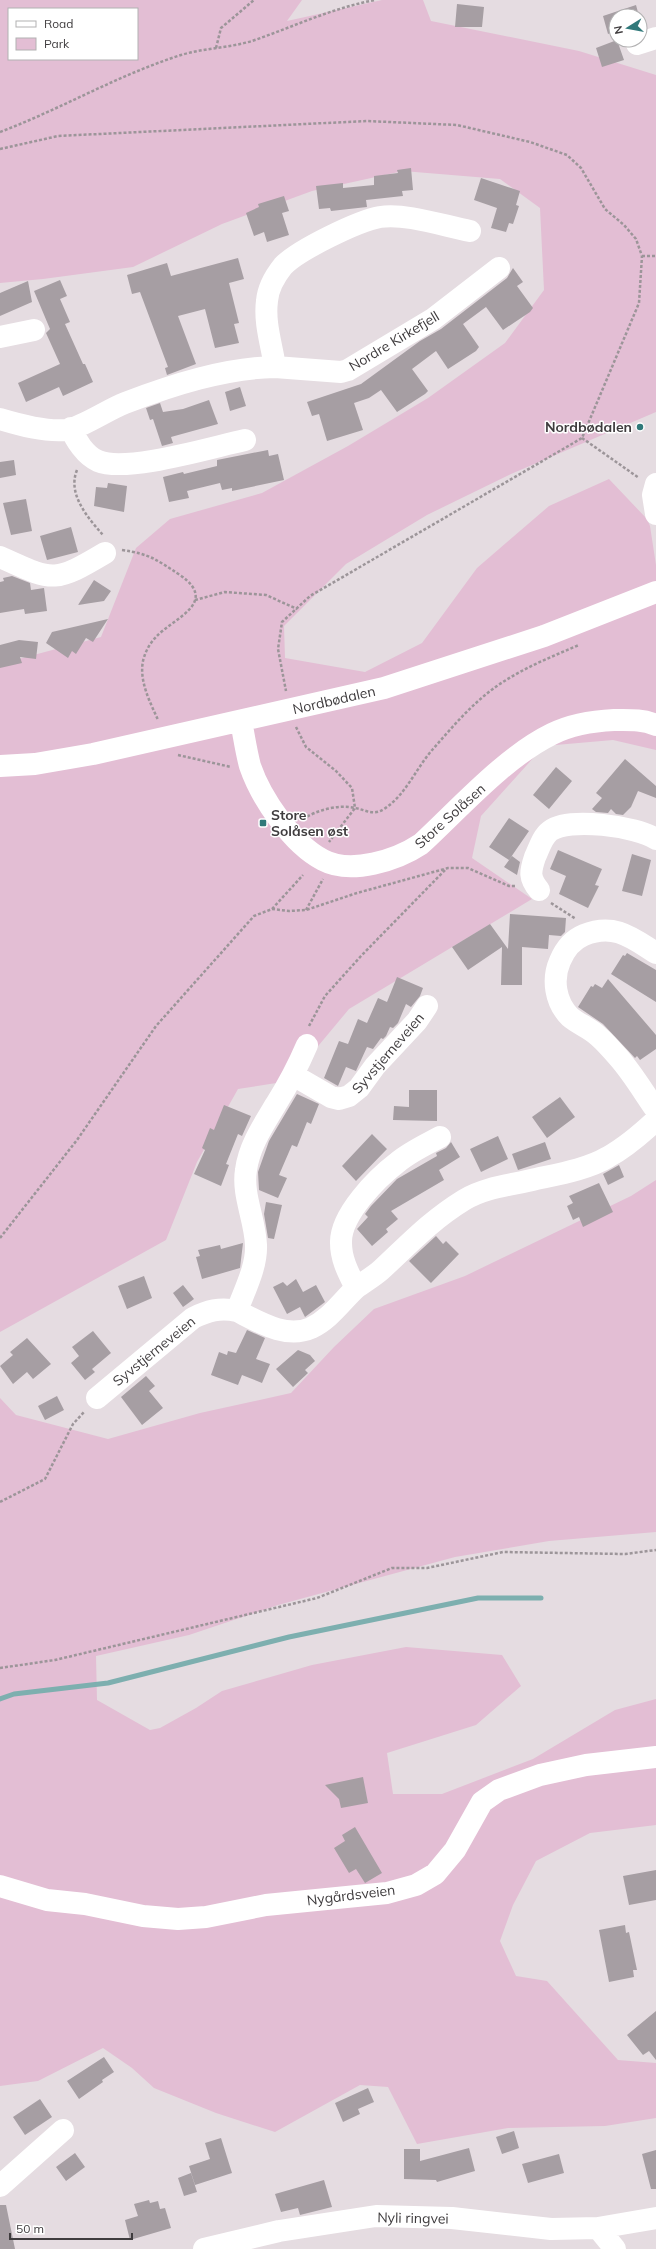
<svg xmlns="http://www.w3.org/2000/svg" width="656" height="2249" font-family="Mulish,sans-serif">
  <style>
    .green { fill: #e3bed4; fill-rule: evenodd }
    .lines { fill: none; stroke-linecap: round; stroke-linejoin: round }
    .stream { stroke: #7dafaf; stroke-width: 5 }
    .building { fill: #a69ea3 }
    .path { stroke: #9c9599; stroke-width: 2.5; stroke-dasharray: 3 2; stroke-linecap: butt }
    .minor { stroke: #fff; stroke-width: 22 }
    .poi-dot { fill: #30797a; stroke: #fff; stroke-width: 1.5 }
    .labels { text-anchor: middle; dominant-baseline: central; stroke-width: 3; stroke-linejoin: round; paint-order: stroke }
    .street-label { font-size: 14px; fill: #3f3c3e; stroke: #fff }
    .poi-label { font-size: 14px; font-weight: bold; fill: #3f3c3e; stroke: #fff; text-anchor: end }
  </style>
  <rect width="100%" height="100%" fill="#e5dce1"/>
  <!-- green -->
  <path class="green" d="M0,0H302L287,21L382,0H423L431,21L579,51L656,75V412L511,474L427,515L346,564L284,626L285,658L365,672L422,643L477,568L549,506L609,479L647,519L650,526L656,565V750L613,740L544,746L481,816L472,858L532,899L349,1009L289,1081L238,1089L197,1162L166,1240L0,1332V664L101,637L136,548L170,519L262,493L348,446L428,398L505,343L544,290L540,208L500,179L403,171L312,191L222,224L133,267L43,279L0,283ZM9,9H137V59H9Z
    M656,1180V1532L549,1541L455,1557L278,1605L189,1635L96,1656L97,1700L150,1730L160,1728L196,1708L222,1691L312,1665L406,1647L502,1655L521,1686L476,1725L387,1753L393,1794H442L533,1759L615,1710L656,1699V1825L590,1833L536,1861L513,1905L500,1941L516,1976L547,1981L618,2060L656,2063V2118L605,2126L508,2128L417,2144L388,2087L360,2085L275,2132L216,2113L154,2088L132,2068L103,2048L38,2081L0,2086V1398L16,1415L108,1439L200,1413L291,1393L334,1347L374,1309L465,1276L631,1196Z"/>
  <g class="lines">
    <!-- stream -->
    <path class="stream" d="M0,1699L14,1694L108,1683L289,1637L478,1598H541"/>
  </g>
  <!-- building -->
  <path class="building" d="M457,4L484,7L482,27H455Z
    M636,5L639,16H616V31L608,34L603,16Z
    M617,40L624,60L602,67L596,48Z
    M411,168L413,190L402,191L403,196L366,200L367,207L331,211L330,208L319,209L316,186L343,183V188L374,185V176L398,173L397,170Z
    M481,178L520,191L516,205L519,206L513,224L509,223L506,232L491,228L497,208L474,200Z
    M284,196L289,211L282,213L289,235L267,242L264,232L254,236L246,213L259,207L258,204Z
    M238,258L244,279L229,283L239,323L234,324L239,343L215,348L205,309L178,316L196,364L167,375L165,368L168,367L140,292L132,294L127,275L167,263L171,276Z
    M513,268L523,282L517,286L533,308L530,312L503,330L486,307L463,324L479,347L476,351L448,369L436,351L412,369L428,391L425,394L397,412L381,390L369,398L354,403L363,430L327,441L319,414L312,416L307,402L361,384L420,341L441,329L507,278Z
    M60,280L67,296L60,299L70,322L65,324L83,364H85L93,382L63,396L59,387L26,402L18,383L60,364L46,333L50,329L34,291Z
    M28,281L32,302L0,316V293Z
    M240,387L246,406L230,411L225,392Z
    M209,400L218,424L171,437L173,443L162,446L153,419L150,420L146,408L160,403L163,412L183,409Z
    M268,450L269,456L278,454L284,480L232,491V488L222,490L220,483L187,491L189,498L169,502L163,477L183,472L184,474L217,466V460Z
    M14,460L16,475L0,478V462Z
    M108,483L127,486L124,512L94,506L96,487L107,488Z
    M26,499L32,531L11,535L3,503Z
    M71,527L78,552L47,560L40,536Z
    M12,576L30,583L31,590L44,588L47,611L25,614L24,609L0,613V582L4,581L3,578Z
    M94,580L111,591L104,601L78,605Z
    M108,619L93,642L86,638L76,654L72,651L68,658L46,643L52,632Z
    M19,640L38,642L36,659L20,657L22,663L0,668V645Z
    M625,759L656,786V798L638,791L631,807L623,815L616,814L611,809L608,813L596,812L592,809L602,798L596,793Z
    M556,767L572,781L549,809L533,795Z
    M509,818L529,831L509,860L489,847Z
    M558,850L602,869L595,885L599,886L588,908L559,894L566,876L550,869Z
    M632,854L651,860L642,896L622,891Z
    M512,856L520,862L517,875L504,867Z
    M510,914L566,918L565,932L561,936L549,935L548,949L522,947V985H501L502,947L468,970L452,947L490,924L508,949Z
    M627,953L656,970V1002L611,974L623,955L625,956Z
    M397,977L423,988L420,996L411,1007L406,1004L398,1023L393,1028L390,1027L386,1036L383,1039L381,1038L373,1049L367,1047L356,1071L346,1067L338,1086L324,1078L339,1041L348,1044L358,1019L367,1023L378,998L387,1002Z
    M608,979L656,1035V1049L640,1060L637,1056L635,1058L603,1024L578,1007L591,986L593,987L595,984L602,988Z
    M409,1090H437V1121L393,1120L394,1106L409,1107Z
    M297,1094L319,1104L311,1124L307,1122L297,1147L292,1145L279,1175L287,1178L278,1198L259,1190L258,1172L269,1141Z
    M560,1097L575,1117L547,1138L532,1117Z
    M224,1105L251,1116L242,1136L238,1134L226,1164L229,1165L221,1186L194,1174L205,1150L202,1148L210,1128L214,1130Z
    M372,1134L387,1149L356,1181L342,1166Z
    M498,1136L508,1159L481,1172L470,1149Z
    M451,1142L460,1157L439,1170L444,1180L391,1211L398,1219L386,1229L388,1232L372,1246L357,1229L368,1217L365,1214L371,1206L397,1179L437,1156L436,1153L446,1148Z
    M545,1142L551,1159L518,1170L512,1154Z
    M619,1165L624,1177L608,1185L603,1174Z
    M599,1183L613,1212L583,1227L579,1217L573,1220L567,1206L573,1203L569,1196Z
    M266,1202L282,1205L274,1239L268,1238L264,1214Z
    M436,1236L443,1244L446,1241L459,1254L431,1283L409,1261Z
    M243,1243L240,1268L202,1279L196,1257L200,1256L198,1250L220,1245L221,1249Z
    M144,1276L152,1298L127,1309L118,1286Z
    M296,1279L303,1292L316,1285L325,1302L305,1317L300,1307L287,1314L273,1287L283,1282L287,1286Z
    M183,1285L194,1299L183,1307L173,1293Z
    M247,1330L265,1338L256,1359L270,1364L262,1383L242,1375L238,1385L211,1375L219,1352L227,1355L228,1351L236,1353Z
    M93,1331L111,1353L92,1369L95,1372L85,1380L71,1363L79,1356L72,1347Z
    M27,1338L51,1364L33,1379L27,1372L13,1384L0,1366L13,1355L10,1352Z
    M298,1350L310,1355L315,1361L305,1370L308,1373L293,1387L276,1369Z
    M146,1376L155,1386L149,1391L163,1408L142,1425L121,1397Z
    M57,1396L64,1410L45,1420L38,1406Z
    M363,1777L368,1803L341,1808L339,1799L325,1785Z
    M355,1827L382,1873L365,1883L356,1869L349,1873L334,1848L345,1841L342,1835Z
    M656,1870V1900L629,1905L623,1876Z
    M625,1925L626,1933L629,1932L637,1970H633L634,1977L609,1982L599,1930Z
    M656,2011V2060L649,2051L643,2055L627,2035Z
    M104,2057L114,2072L102,2080L103,2082L79,2099L67,2081Z
    M368,2088L374,2102L358,2109L360,2114L343,2122L335,2103Z
    M40,2099L52,2117L25,2135L13,2117Z
    M514,2131L519,2148L502,2154L496,2137Z
    M221,2138L232,2173L195,2185L189,2166L210,2159L205,2143Z
    M469,2148L475,2171L437,2182L436,2180L404,2179V2149H420V2161Z
    M656,2150V2189H651L642,2154Z
    M75,2153L85,2167L66,2181L56,2167Z
    M559,2154L564,2173L528,2183L522,2164Z
    M191,2173L197,2192L184,2196L178,2178Z
    M324,2180L332,2207L300,2215L298,2208L281,2212L275,2194Z
    M149,2200L150,2203L158,2201L160,2209L165,2208L171,2228L130,2240L125,2220L138,2216L134,2204Z
    M0,2205H6L15,2249H0Z"/>
  <g class="lines">
    <!-- path -->
    <path class="path" d="M216,48L221,28L254,0
      M0,132C61,109 118,75 181,55C204,48 229,48 252,41C293,27 332,8 375,0
      M0,149L58,136L367,121L457,125L530,142L567,155L581,168L605,209L624,225L636,239L642,256L639,303L582,438L310,596L282,622L278,649L286,691
      M642,256H656
      M582,438L639,478
      M77,470C67,494 88,518 103,535
      M122,550C150,554 157,560 180,575C220,603 173,618 156,637C150,643 145,652 143,661C139,681 150,702 158,720
      M195,600L225,592L266,595L297,609
      M296,727L306,747L336,771L352,788L355,808L329,842
      M178,755L231,767
      M303,819C317,810 339,804 355,808C366,810 373,816 384,809C406,795 416,768 433,749C454,725 476,699 503,682C526,667 553,656 579,645
      M551,903L576,919
      M272,909L289,911L306,910L357,893L448,868H468L509,886H515
      M306,910L323,879
      M309,1026L325,996L361,956L447,868
      M0,1238L77,1140L156,1026L254,916L272,909L303,875
      M0,1502L45,1479L73,1424L84,1412
      M0,1668L55,1660L317,1598L392,1568H427L503,1552L625,1554L656,1550"/>
    <!-- minor -->
    <path class="minor" d="M637,44L656,38
      M0,337L34,330
      M275,367L341,372L348,370L433,319L499,268
      M0,419C20,425 45,432 66,430C81,428 109,409 125,403C172,385 225,368 275,367C272,346 264,323 267,301C268,288 275,276 283,266C298,250 358,221 380,217C406,213 444,226 470,231
      M71,428C75,440 86,456 98,461C127,473 212,447 245,440
      M656,484L653,495L656,514
      M0,557C53,581 53,584 105,553
      M241,721C244,736 246,751 250,766C261,798 292,844 323,860C351,875 397,860 421,844C460,808 505,757 552,734C570,725 593,721 614,720C628,720 643,719 656,725
      M0,766L35,764L93,754L384,688L544,636L656,592
      M539,890C529,878 530,872 535,857C539,849 542,837 550,831C568,817 637,826 656,839
      M656,953C631,937 614,923 584,935C572,940 565,949 560,961C552,979 555,1002 570,1017C578,1024 590,1028 598,1036C605,1042 612,1050 619,1058C633,1074 644,1093 656,1110
      M307,1045C298,1066 288,1085 276,1104C264,1124 249,1146 246,1170C242,1195 255,1219 256,1245C257,1267 244,1291 237,1311C259,1322 286,1339 311,1328C330,1319 341,1302 356,1288C364,1282 373,1277 381,1270C409,1244 430,1221 464,1200C485,1187 512,1185 536,1179C559,1174 588,1169 608,1157C626,1147 641,1134 656,1120
      M293,1075L331,1097L339,1099L349,1096L359,1088L375,1066L417,1021L427,1006
      M356,1288C349,1274 341,1260 341,1243C340,1215 377,1178 398,1162C410,1152 425,1145 440,1137
      M97,1398L193,1318C207,1311 220,1307 237,1311
      M0,1886L47,1900L85,1904L143,1916L178,1919L206,1917L266,1905L387,1893L416,1885L435,1874L455,1850L482,1802L499,1790L540,1775L586,1765L656,1757
      M0,2186L63,2130
      M598,2228L656,2218
      M204,2249L279,2231L376,2216L452,2218L551,2229L598,2228L615,2249"/>
  </g>
  <!-- markers -->
  <g class="poi-dot">
    <circle cx="640" cy="427" r="4"/>
    <rect x="259" y="819" width="8" height="8" rx="2"/>
  </g>
  <g class="labels">
    <!-- street labels -->
    <g class="street-label">
      <text transform="translate(394 341) rotate(-31)">Nordre Kirkefjell</text>
      <text transform="translate(334 700) rotate(-13)">Nordbødalen</text>
      <text transform="translate(450 816) rotate(-42)">Store Solåsen</text>
      <text transform="translate(388 1053) rotate(-49)">Syvstjerneveien</text>
      <text transform="translate(154 1351) rotate(-39)">Syvstjerneveien</text>
      <text transform="translate(351 1895) rotate(-7)">Nygårdsveien</text>
      <text transform="translate(413 2218) rotate(1)">Nyli ringvei</text>
    </g>
    <!-- poi labels -->
    <g class="poi-label">
      <text x="632" y="427">Nordbødalen</text>
      <text x="271" y="815" text-anchor="start">Store<tspan x="271" dy="16">Solåsen øst</tspan></text>
    </g>
  </g>
  <!-- legend -->
  <rect x="8" y="8" width="130" height="52" fill="#ffffff" stroke="#b2b1b2"/>
  <rect x="16" y="21" width="20" height="6" fill="#ffffff" stroke="#b2b1b2"/>
  <text x="44" y="28" font-size="12" fill="#3f3c3e">Road</text>
  <rect x="16" y="38" width="20" height="12" fill="#e3bed4" stroke="#b2b1b2"/>
  <text x="44" y="48" font-size="12" fill="#3f3c3e">Park</text>
  <!-- north arrow -->
  <g transform="translate(628 28) rotate(259)"><circle r="19" fill="#ffffff" stroke="#b2b1b2"/>
  <path d="M0-3L7 15L0 10L-7 15Z" fill="#30797a"/>
  <text y="-6" font-size="11" font-weight="bold" text-anchor="middle" fill="#3f3c3e">N</text>
  </g>
  <!-- scale -->
  <path d="M10 2233v6h122v-6" fill="none" stroke="#3f3c3e" stroke-width="2"/>
  <text x="16" y="2233" font-size="12" fill="#3f3c3e" stroke="#ffffff" stroke-width="3" paint-order="stroke">50 m</text>
</svg>
